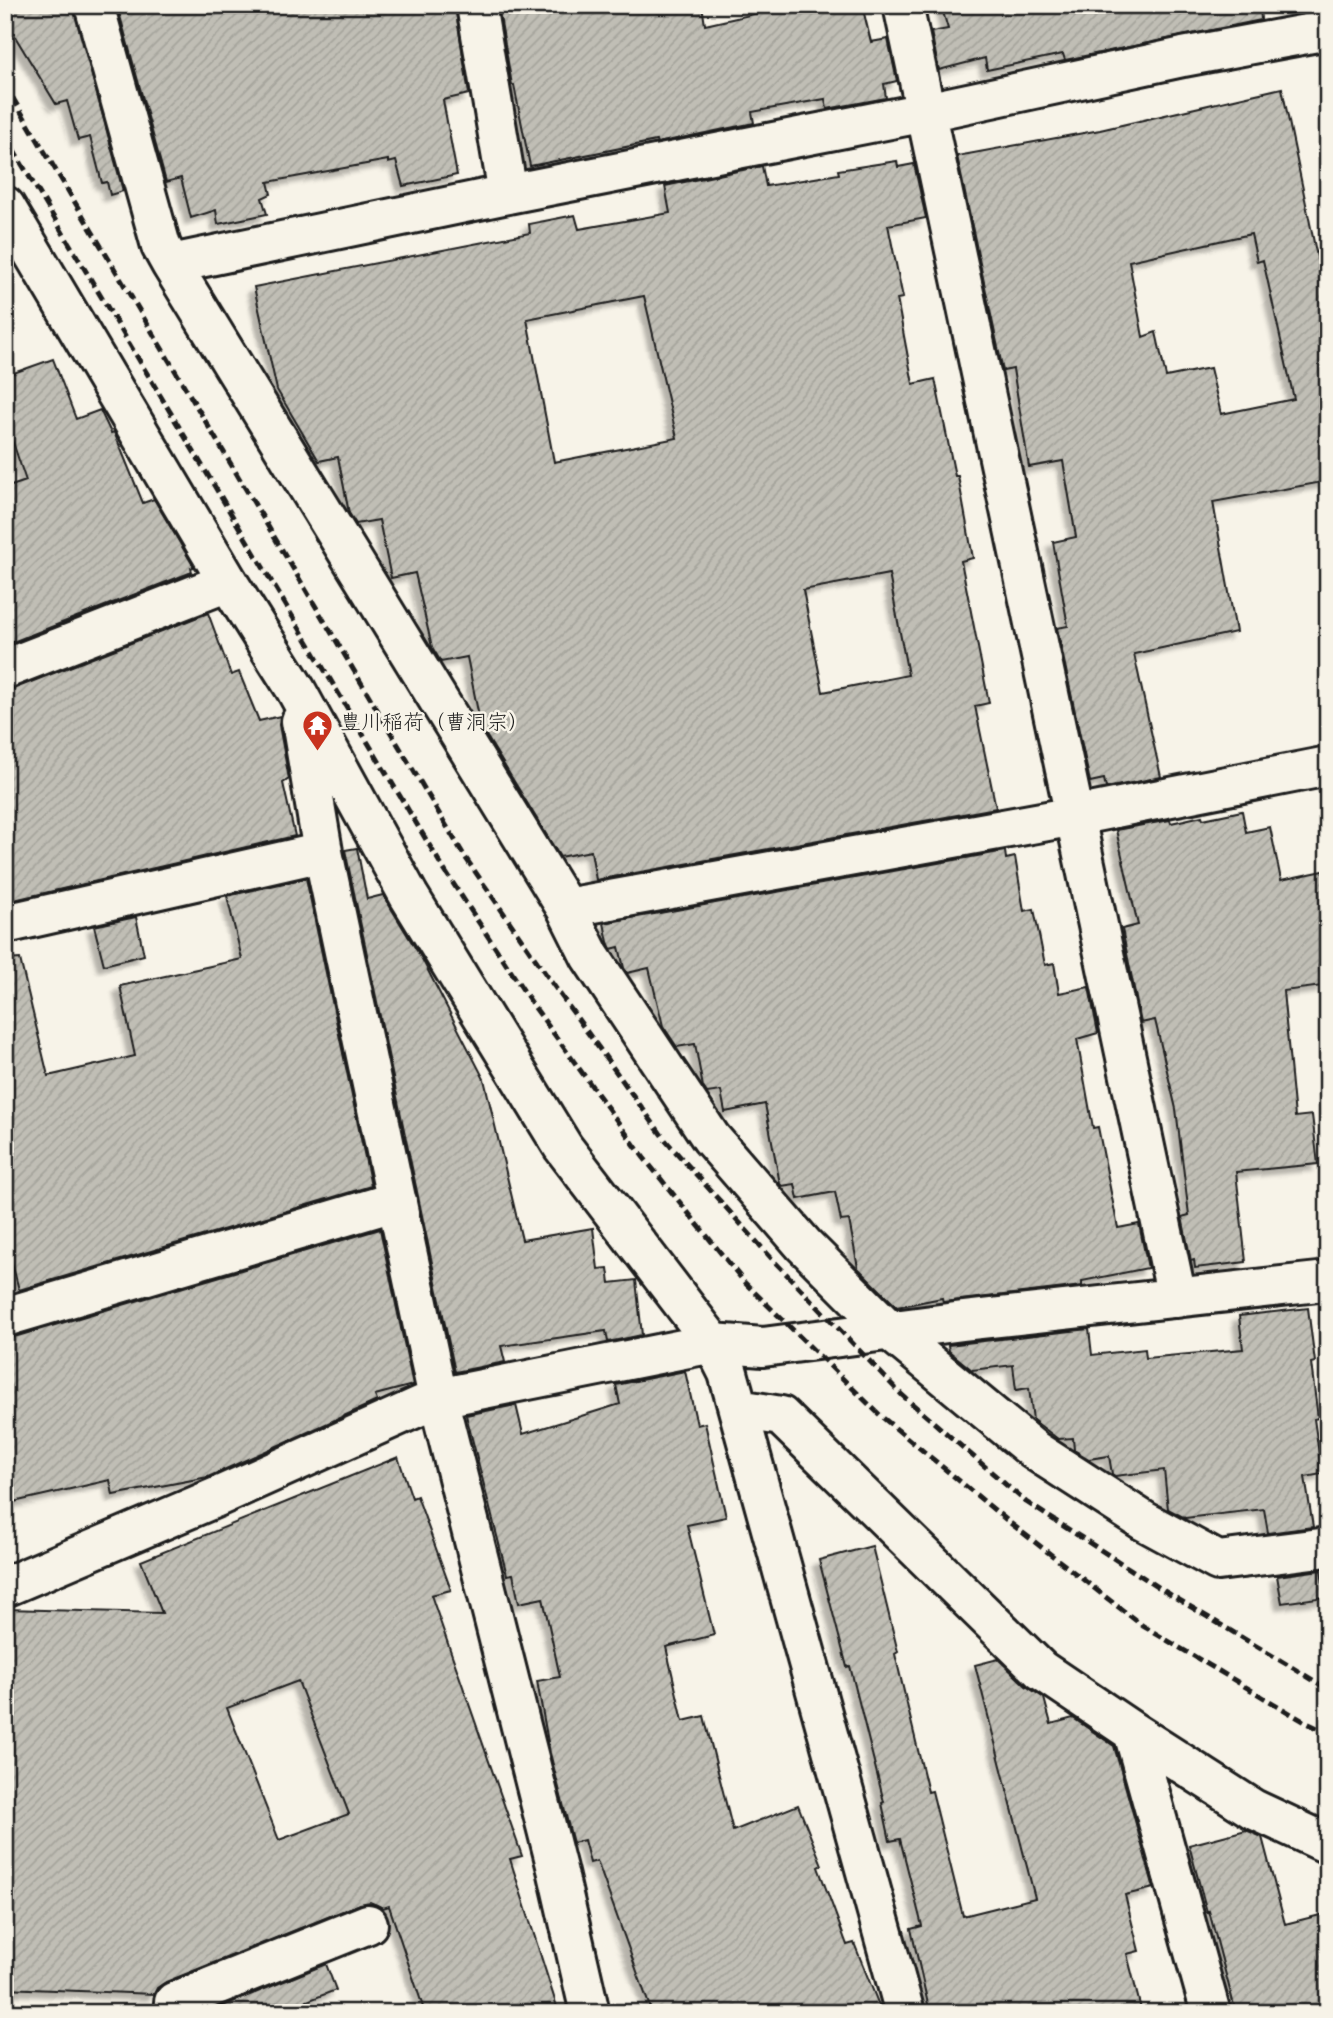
<svg xmlns="http://www.w3.org/2000/svg" width="1333" height="2018" font-family="Dekko,'Klee One',sans-serif">
  <style>
    .building { fill: url(#building-hatch); stroke: #1c1c1c; stroke-width: 2; fill-rule: evenodd; filter: url(#shadow) }
    .lines { fill: none; stroke-linecap: round; stroke-linejoin: round }
    .street-casing { stroke: #1c1c1c; stroke-width: 44 }
    .street { stroke: #f7f3e8; stroke-width: 38 }
    .rail { stroke: #1c1c1c; stroke-width: 5; stroke-dasharray: 10 5; stroke-linecap: butt }
    .labels { text-anchor: middle; dominant-baseline: central; stroke-width: 5; stroke-linejoin: round; paint-order: stroke }
    .poi-label { font-size: 21px; fill: #1c1c1c; stroke: #f7f3e8; text-anchor: start }
  </style>
  <defs>
    <pattern id="building-hatch" width="6" height="6" patternUnits="userSpaceOnUse" patternTransform="scale(1.75)"><rect width="6" height="6" fill="#c0beb5"/><path d="M-1 1l2-2M0 6l6-6M5 7l2-2" fill="none" stroke="#a4a39b"/></pattern>
    <filter id="shadow"><feDropShadow dx="-6" dy="6" stdDeviation="2" flood-color="#0004"/></filter>
  </defs>
  <rect width="100%" height="100%" fill="#f7f3e8"/>
  <filter id="ink" filterUnits="userSpaceOnUse"><feTurbulence type="fractalNoise" baseFrequency=".0143" numOctaves="2"/><feDisplacementMap in="SourceGraphic" scale="14" xChannelSelector="R" yChannelSelector="G"/><feConvolveMatrix kernelMatrix="1 2 1 2 8 2 1 2 1" color-interpolation-filters="sRGB"/></filter>
  <g filter="url(#ink)">
    <!-- building -->
    <path class="building" d="M5,5H73L123,191L110,195L107,182L102,183L90,137L78,140L67,101L56,104L5,20Z
      M117,5H455L469,94L443,100L457,175L403,186L396,161L388,163V160L268,182L271,194L262,198L267,214L218,224L216,210L191,218L181,178L166,182Z
      M498,5H702L705,25L794,5H862L871,42L888,39L897,81L884,84L886,98L827,109L825,99L752,112L754,123L657,143L656,141L530,166L514,85H512Z
      M941,5H1260L1261,20L1065,60L1063,54L987,70L985,58L939,70L931,32L948,29Z
      M1282,88L1323,286L1328,285V481L1213,502L1236,632L1134,654L1161,777L1106,788L1104,779L1090,782L1057,628L1068,626L1053,542L1076,537L1063,461L1029,467L1013,369L1003,371L957,156L1100,130ZM1251,234L1257,262L1263,260L1294,399L1221,414L1210,368L1166,377L1156,332L1143,337L1129,261Z
      M897,161L898,167L914,164L926,218L888,225L903,298L897,299L913,384L935,379L955,476H958L973,558L961,561L989,703L975,706L996,808L596,880L591,851L560,857L481,727L467,657L441,662L432,647L415,573L391,578L379,520L356,524L349,513L338,457L319,461L277,390L254,287L530,233L529,224L575,215L579,229L670,213L665,186L762,166L766,186L839,174L838,170ZM644,296L677,438L554,462L527,319ZM889,574L908,675L823,692L803,590Z
      M53,359L76,419L100,410L111,433L114,432L143,503L154,499L194,567L191,568L192,572L5,645V488L26,481L5,419V376Z
      M208,613L231,675L239,672L259,721L280,716L279,725L289,779L283,783L295,836L5,902V690L13,689Z
      M1242,811L1246,832L1270,827L1281,880L1328,870V964L1319,965L1323,986L1283,991L1295,1117L1312,1115L1318,1164L1236,1172L1246,1262L1195,1268L1194,1260L1191,1261L1182,1217L1189,1215L1176,1109L1155,1020L1141,1023L1122,929L1138,925L1116,830L1170,820L1171,823L1202,816L1203,819Z
      M357,848L367,899L383,895L422,959L484,1079L522,1240L593,1228L598,1269L608,1268L610,1283L636,1280L642,1335L608,1342L606,1331L501,1346L505,1362L455,1372L345,850Z
      M1005,851L1006,859L1015,857L1024,911L1034,909L1045,965L1054,963L1059,993L1089,987L1098,1033L1077,1039L1093,1128L1098,1127L1118,1228L1139,1224L1148,1268L1082,1281V1286L943,1302L942,1298L897,1307L858,1268L849,1220L841,1221L835,1192L798,1199L795,1184L782,1186L780,1184L765,1104L725,1112L721,1091L707,1093L703,1087L695,1044L677,1047L663,1026L649,968L627,973L624,968L619,947L611,949L608,942L604,923Z
      M306,878L371,1186L19,1290L5,1236V960L20,959L48,1076L135,1056L120,986L242,959L227,896Z
      M136,917L144,955L104,965L94,926Z
      M380,1229L413,1385L375,1395L377,1401L208,1477L113,1495L110,1480L5,1504V1338H11Z
      M1308,1308L1315,1362L1311,1363L1318,1418L1314,1419L1322,1474L1305,1477L1313,1527L1268,1533L1264,1509L1185,1518L1168,1509L1164,1470L1115,1476L1112,1474L1109,1456L1089,1459L1074,1450L1073,1438L1058,1439L1033,1420L1029,1388L1016,1390L1013,1365L972,1370L949,1351L948,1345L1089,1329L1092,1355L1145,1349L1146,1358L1243,1349L1239,1316Z
      M685,1371L697,1425L705,1423L726,1517L687,1525L714,1635L666,1647L683,1721L704,1716L733,1831L798,1805L822,1865L818,1867L847,1945L854,1943L882,2013H652L597,1861L590,1863L584,1840L573,1843L550,1753L537,1681L560,1677L543,1598L519,1603L513,1574L507,1575L466,1415L516,1405L523,1434L620,1404L616,1385Z
      M398,1457L412,1498L417,1496L451,1590L431,1595L522,1856L510,1859L559,2013H425L389,1906L383,1908L370,1902L360,1904L166,1982L157,1988L154,1994L5,1988V1609L162,1613L141,1561ZM298,1681L349,1814L279,1840L227,1708Z
      M872,1546L898,1652L895,1654L928,1792L932,1791L963,1916L1035,1898L975,1665L998,1659L1026,1686L1044,1698L1051,1724L1073,1718L1114,1746L1154,1888L1125,1895L1139,1951L1127,1954L1142,2013H930L911,1929L922,1926L900,1839L890,1841L882,1803L884,1802L850,1666L847,1667L819,1560Z
      M1321,1570L1325,1597L1282,1603L1277,1576Z
      M1246,1830L1262,1837L1285,1924L1328,1913V2006L1306,2013H1236L1209,1911L1207,1912L1189,1845Z
      M326,1964L336,1990L276,2013H206Z"/>
    <g class="lines">
      <defs>
        <path id="street" d="M94,5L161,246L171,264L566,908L590,956L711,1138L804,1245L890,1331L1034,1450L1144,1521L1218,1561L1328,1547
          M476,5L508,194
          M903,5L1177,1298
          M5,206L228,582L296,690L409,896L563,1147L713,1343L728,1373L738,1409L905,2013
          M171,264L508,194L926,112L1183,57L1328,30
          M5,669L228,582
          M301,721L323,852L438,1398L557,1869L590,2013
          M566,908L1075,816L1328,766
          M5,924L323,852
          M5,1317L397,1201
          M738,1409L781,1416L1041,1670L1133,1732L1253,1809L1328,1844
          M5,1587L217,1497L438,1398L713,1343L763,1347L963,1321L1328,1281
          M1133,1732L1211,2013
          M174,2002L368,1924"/>
      </defs>
      <!-- street casing -->
      <use href="#street" class="street-casing"/>
      <!-- street -->
      <use href="#street" class="street"/>
      <!-- rail -->
      <path class="rail" d="M5,85L465,857L554,986L666,1141L774,1261L902,1395L1026,1502L1166,1592L1328,1689
        M5,136L443,868L533,1005L644,1158L745,1283L882,1417L1009,1522L1143,1626L1305,1722L1328,1733"/>
    </g>
  </g>
  <!-- icons -->
  <defs>
    <symbol id="temple-pin" viewBox="-11 -11 22 30"><path d="M0 17L-7.5 6A9.5 9.5 0 1 1 7.5 6Z" fill="#c8321e" stroke="#f7f3e8"/><path d="M0-6L5-2H3V0L6.5 2.5H4V6H1.5V3h-3V6H-4V2.5H-6.5L-3 0V-2H-5Z" fill="#fff"/></symbol>
  </defs>
  <g fill-rule="evenodd">
    <use href="#temple-pin" x="300" y="708" width="35" height="47"/>
  </g>
  <g class="labels">
    <!-- poi labels -->
    <g class="poi-label">
      <text x="340" y="725">豊川稲荷（曹洞宗）</text>
    </g>
  </g>
  <!-- margin -->
  <rect width="1333" height="2018" fill="none" stroke="#f7f3e8" stroke-width="28"/>
  <rect x="14" y="14" width="1305" height="1990" fill="none" stroke="#1c1c1c" stroke-width="2.5" filter="url(#ink)"/>
</svg>
